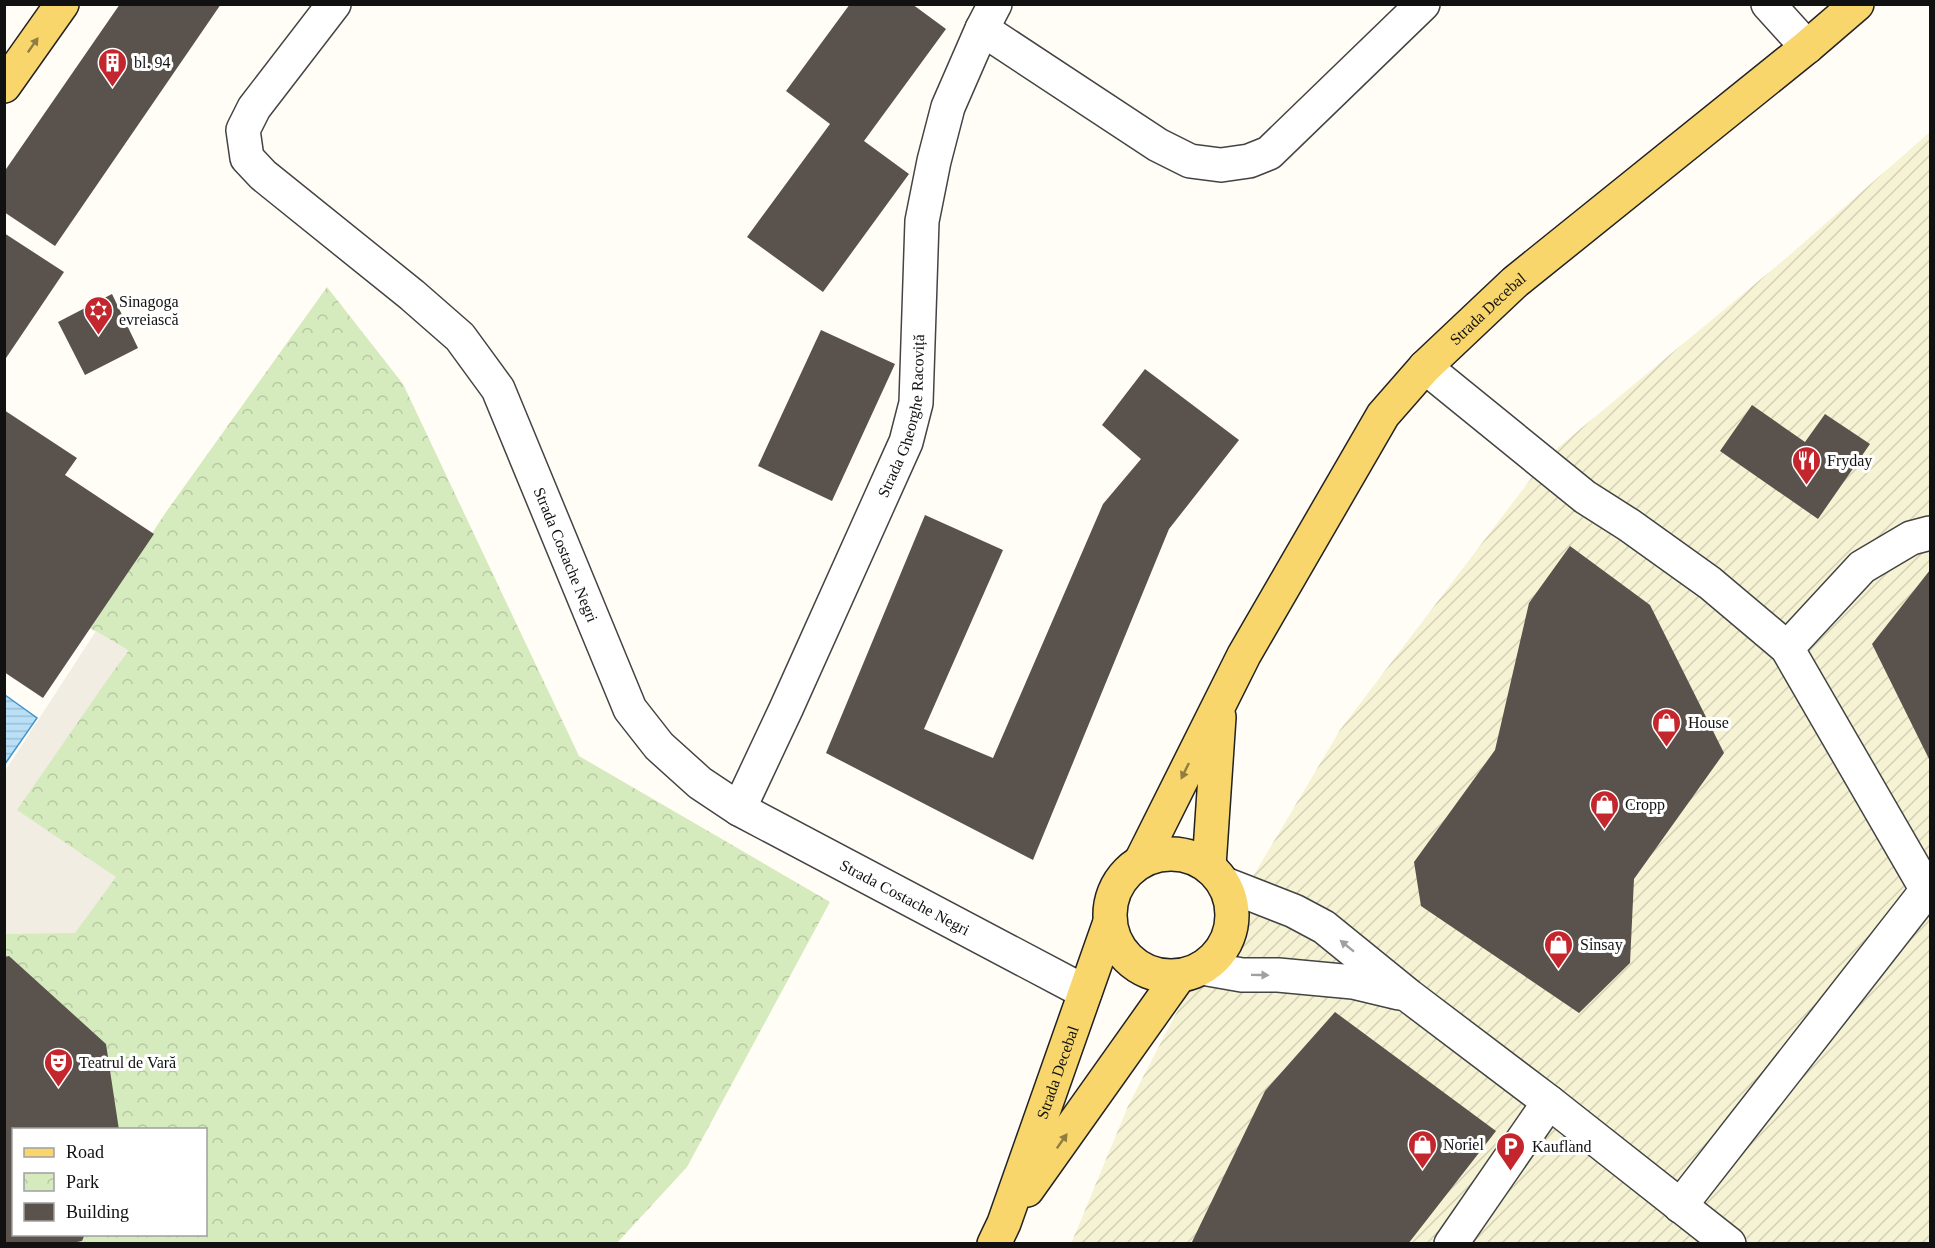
<svg xmlns="http://www.w3.org/2000/svg" width="1935" height="1248" font-family="Georgia,serif">
  <style>
    .farmland { fill: url(#farmland-furrows) }
    .park { fill: url(#park-crowns); fill-rule: evenodd }
    .plaza { fill: #f1ede2 }
    .water { fill: url(#water-rules); stroke: #3f96cf; stroke-width: 1.5 }
    .building { fill: #5a524d }
    .lines { fill: none; stroke-linecap: round; stroke-linejoin: round }
    .minor-casing { stroke: #444; stroke-width: 36 }
    .major-casing { stroke: #222; stroke-width: 36 }
    .minor { stroke: #fff; stroke-width: 33 }
    .major { stroke: #f9d66b; stroke-width: 33 }
    .oneway { fill: #917d42 }
    .oneway2 { fill: #a0a0a0 }
    .labels { text-anchor: middle; dominant-baseline: central; stroke-width: 6; stroke-linejoin: round; paint-order: stroke }
    .poi-label { font-size: 16px; fill: #111; stroke: #fff; text-anchor: start }
    .street-label { font-size: 16px; fill: #111; stroke: #fff }
  </style>
  <defs>
    <pattern id="farmland-furrows" width="10" height="10" patternUnits="userSpaceOnUse" patternTransform="scale(1.5)"><rect width="10" height="10" fill="#f6f3d4"/><path d="M-1 1l2-2M0 10L10 0M9 11l2-2" fill="none" stroke="#d2cfb5"/></pattern>
    <pattern id="park-crowns" width="20" height="18" patternUnits="userSpaceOnUse" patternTransform="scale(1.5)"><rect width="20" height="18" fill="#d5ebbd"/><path d="M2 6a3 3 0 1 1 6 0M12 15a3 3 0 1 1 6 0" fill="none" stroke="#b6c8a1"/></pattern>
    <pattern id="water-rules" width="6" height="5" patternUnits="userSpaceOnUse" patternTransform="scale(1.5)"><rect width="6" height="5" fill="#b9e0f7"/><path d="M0 2.5h6" fill="none" stroke="#9ebfd3"/></pattern>
  </defs>
  <rect width="100%" height="100%" fill="#fffdf5"/>
  <!-- farmland -->
  <path class="farmland" d="M1930,132V1243L1071,1244L1128,1106L1207,954L1340,730L1549,455L1785,259Z"/>
  <!-- park -->
  <path class="park" d="M327,287L403,384L579,756L830,902L687,1167L617,1243L5,1244V816L128,651L90,628L166,512ZM14,1130H206V1234H14Z"/>
  <!-- plaza -->
  <path class="plaza" d="M96,631L128,650L17,810L116,877L75,933L5,934V771Z"/>
  <!-- water -->
  <path class="water" d="M5,695L37,718L5,764Z"/>
  <!-- building -->
  <path class="building" d="M120,4H221L55,246L4,212V172Z
    M850,4H912L946,29L864,141L909,174L823,292L747,237L830,124L786,91Z
    M4,233L64,272L4,361Z
    M112,294L138,348L85,375L58,322Z
    M821,330L895,364L832,501L758,466Z
    M1145,369L1239,440L1169,529L1033,860L826,753L925,515L1003,550L924,729L993,758L1103,504L1141,459L1102,425Z
    M1752,405L1805,442L1825,414L1870,444L1818,519L1720,451Z
    M4,410L77,458L65,475L154,534L43,698L4,672Z
    M1570,546L1650,605L1724,753L1634,879L1630,963L1579,1013L1421,906L1414,862L1495,750L1529,603Z
    M1930,570V761L1872,644Z
    M9,956L106,1044L119,1130H14V1234H85L82,1241L67,1244H4V957Z
    M1335,1012L1496,1131L1408,1244H1191L1265,1091Z"/>
  <g class="lines">
    <defs>
      <g id="minor">
        <path id="s1" d="M334,4L254,108L243,130L247,158L263,175L412,295L460,337L498,389L630,709L659,746L700,783L739,809L1085,992"/>
        <path d="M1768,4L1807,47"/>
        <path d="M982,29L1158,145L1190,161L1221,165L1249,161L1269,153L1423,4"/>
        <path d="M1425,367L1585,497L1629,525L1710,583L1787,648L1927,890L1680,1206"/>
        <path d="M1787,648L1862,567L1911,538L1930,533"/>
        <path id="s2" d="M739,809L786,709L906,442L916,403L922,221L934,161L948,107L982,29L995,4"/>
        <path d="M1225,884L1294,911L1324,927L1409,996L1549,1102L1729,1244"/>
        <path d="M1202,968L1242,975H1278L1353,982L1399,993"/>
        <path d="M1451,1244L1549,1102"/>
      </g>
      <g id="major">
        <path d="M4,86L62,4"/>
        <circle cx="1171" cy="915" r="61"/>
        <path id="s3" d="M1141,861L1244,655L1383,415L1425,367L1515,282L1807,47L1857,4"/>
        <path d="M1209,866L1219,717"/>
        <path d="M1027,1190L1179,976"/>
        <path id="s4" d="M994,1244L1004,1223L1110,922"/>
      </g>
    </defs>
    <!-- minor casing -->
    <use href="#minor" class="minor-casing"/>
    <!-- major casing -->
    <use href="#major" class="major-casing"/>
    <!-- minor -->
    <use href="#minor" class="minor"/>
    <!-- major -->
    <use href="#major" class="major"/>
  </g>
  <!-- one-way arrows -->
  <defs><path id="oneway-solid" d="M-6-.8H1V-3.2L6.5 0L1 3.2V.8H-6Z" transform="scale(1.5)"/></defs>
  <g class="oneway">
    <use href="#oneway-solid" transform="translate(33 45) rotate(-55)"/>
    <use href="#oneway-solid" transform="translate(1185 771) rotate(116)"/>
    <use href="#oneway-solid" transform="translate(1062 1141) rotate(-55)"/>
  </g>
  <g class="oneway2">
    <use href="#oneway-solid" transform="translate(1347 946) rotate(-141)"/>
    <use href="#oneway-solid" transform="translate(1260 975) rotate(1)"/>
  </g>
  <!-- icons -->
  <defs>
    <symbol id="building-pin" viewBox="-11 -11 22 30"><path d="M0 17L-7.5 6A9.5 9.5 0 1 1 7.5 6Z" fill="#c4262e" stroke="#fff"/><path d="M-4-6H4V6H1V3H-1V6H-4ZM-2.5-4.3h1.7v1.8h-1.7ZM.8-4.3h1.7v1.8H.8ZM-2.5-1h1.7V.8h-1.7ZM.8-1h1.7V.8H.8Z" fill="#fff"/></symbol>
    <symbol id="synagogue-pin" viewBox="-11 -11 22 30"><path d="M0 17L-7.5 6A9.5 9.5 0 1 1 7.5 6Z" fill="#c4262e" stroke="#fff"/><path d="M0-6.5L5.6 3.2H-5.6ZM0 6.5L5.6-3.2H-5.6Z" fill="#fff"/></symbol>
    <symbol id="restaurant-pin" viewBox="-11 -11 22 30"><path d="M0 17L-7.5 6A9.5 9.5 0 1 1 7.5 6Z" fill="#c4262e" stroke="#fff"/><path d="M-5-6h1v4h1v-4h1v4h1v-4h1v5L-1.5 .5V6h-2V.5L-5-1ZM5-6V6H3V1.5H1.5Q1.5-4 5-6Z" fill="#fff"/></symbol>
    <symbol id="shop-pin" viewBox="-11 -11 22 30"><path d="M0 17L-7.5 6A9.5 9.5 0 1 1 7.5 6Z" fill="#c4262e" stroke="#fff"/><path d="M-5-2.5h2.3a2.7 3.5 0 0 1 5.4 0H5L5.5 6h-11ZM-1.5-2.5h3a1.5 2.3 0 0 0-3 0Z" fill="#fff"/></symbol>
    <symbol id="theatre-pin" viewBox="-11 -11 22 30"><path d="M0 17L-7.5 6A9.5 9.5 0 1 1 7.5 6Z" fill="#c4262e" stroke="#fff"/><path d="M-5-5.5Q0-4 5-5.5V0Q5 5 0 6Q-5 5-5 0ZM-3.3-2.5H-1v1.5H-3.3ZM1-2.5H3.3v1.5H1ZM-2.8 1Q0 5.5 2.8 1Z" fill="#fff"/></symbol>
    <symbol id="parking-pin" viewBox="-11 -11 22 30"><path d="M0 17L-7.5 6A9.5 9.5 0 1 1 7.5 6Z" fill="#c4262e" stroke="#fff"/><path d="M-3.5-5.5H1a3.5 3.5 0 0 1 0 7H-1V5.5H-3.5ZM-1-3.4V-.6H.8a1.4 1.4 0 0 0 0-2.8Z" fill="#fff"/></symbol>
  </defs>
  <g fill-rule="evenodd">
    <use href="#building-pin" x="96" y="46" width="33" height="45"/>
    <use href="#synagogue-pin" x="82" y="294" width="33" height="45"/>
    <use href="#restaurant-pin" x="1790" y="444" width="33" height="45"/>
    <use href="#shop-pin" x="1650" y="706" width="33" height="45"/>
    <use href="#shop-pin" x="1588" y="788" width="33" height="45"/>
    <use href="#shop-pin" x="1542" y="928" width="33" height="45"/>
    <use href="#theatre-pin" x="42" y="1046" width="33" height="45"/>
    <use href="#shop-pin" x="1406" y="1128" width="33" height="45"/>
    <use href="#parking-pin" x="1494" y="1130" width="33" height="45"/>
  </g>
  <g class="labels">
    <!-- poi labels -->
    <g class="poi-label">
      <text x="134" y="62">bl. 94</text>
      <text x="119" y="301">Sinagoga<tspan x="119" dy="18">evreiască</tspan></text>
      <text x="1827" y="460">Fryday</text>
      <text x="1688" y="722">House</text>
      <text x="1625" y="804">Cropp</text>
      <text x="1580" y="944">Sinsay</text>
      <text x="79" y="1062">Teatrul de Vară</text>
      <text x="1443" y="1144">Noriel</text>
      <text x="1532" y="1146">Kaufland</text>
    </g>
    <!-- street labels -->
    <g class="street-label">
      <text stroke="none"><textPath href="#s3" startOffset="657">Strada Decebal</textPath></text>
      <text stroke="none"><textPath href="#s2" startOffset="428">Strada Gheorghe Racoviță</textPath></text>
      <text stroke="none"><textPath href="#s1" startOffset="706">Strada Costache Negri</textPath></text>
      <text stroke="none"><textPath href="#s1" startOffset="1210">Strada Costache Negri</textPath></text>
      <text stroke="none"><textPath href="#s4" startOffset="183">Strada Decebal</textPath></text>
    </g>
  </g>
  <!-- border -->
  <rect width="1935" height="1248" fill="none" stroke="#111111" stroke-width="12"/>
  <!-- legend -->
  <rect x="12" y="1128" width="195" height="108" fill="#ffffff" stroke="#a0a0a0" stroke-width="1.5"/>
  <rect x="24" y="1148" width="30" height="9" fill="#f9d66b" stroke="#a0a0a0" stroke-width="1.5"/>
  <text x="66" y="1158" font-size="18" fill="#111111">Road</text>
  <rect x="24" y="1173" width="30" height="18" fill="url(#park-crowns)" stroke="#a0a0a0" stroke-width="1.5"/>
  <text x="66" y="1188" font-size="18" fill="#111111">Park</text>
  <rect x="24" y="1203" width="30" height="18" fill="#5a524d" stroke="#a0a0a0" stroke-width="1.5"/>
  <text x="66" y="1218" font-size="18" fill="#111111">Building</text>
</svg>
